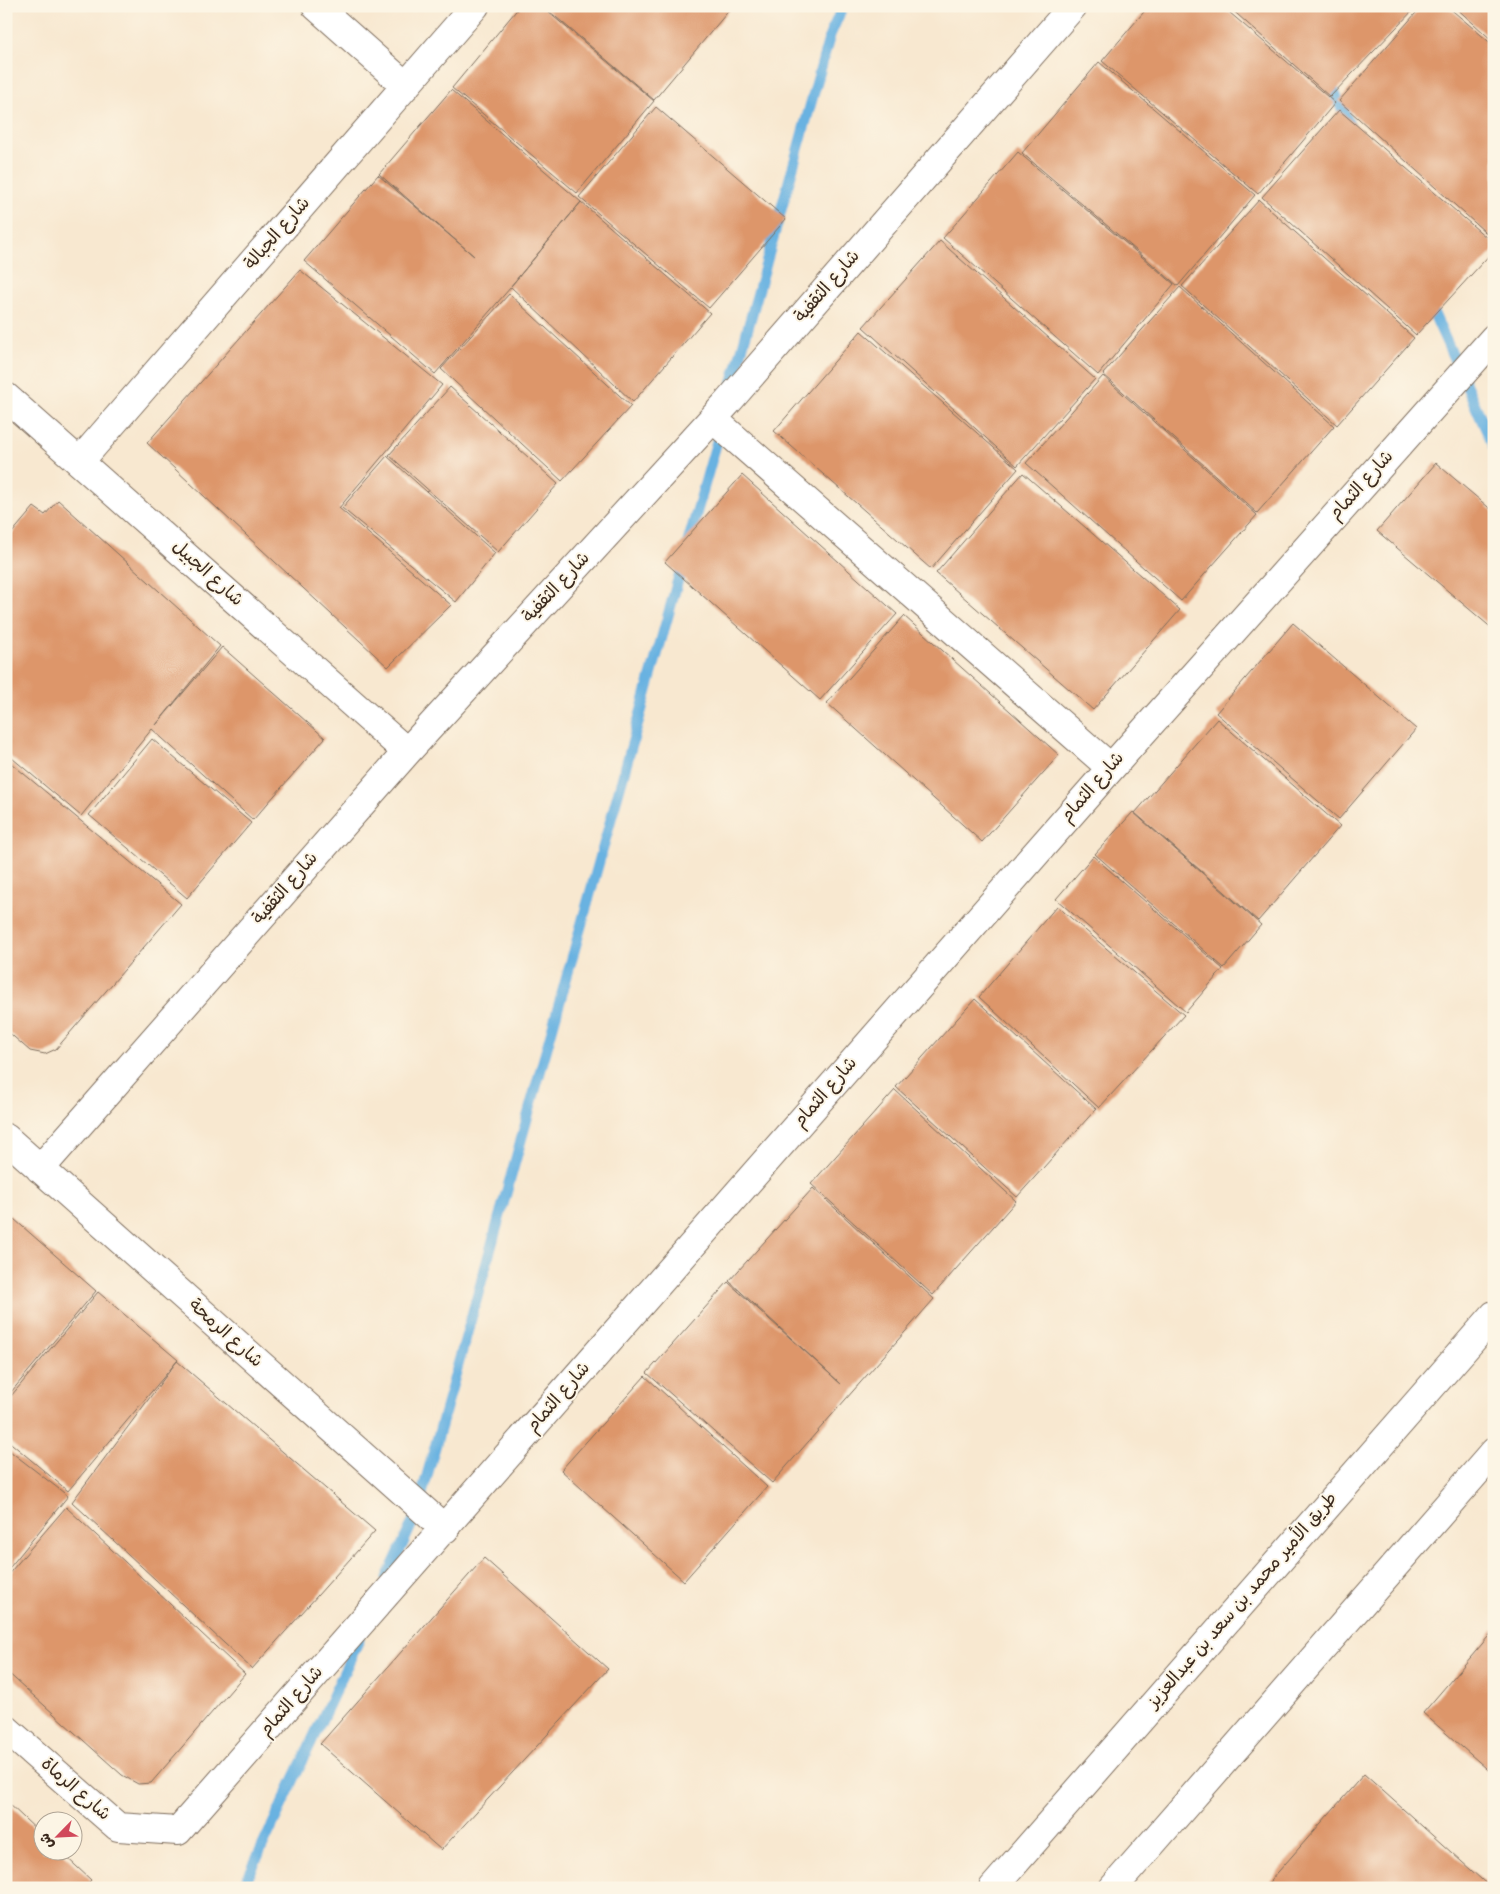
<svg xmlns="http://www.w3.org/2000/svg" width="1500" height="1894" font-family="'Indie Flower','Playpen Sans Arabic',sans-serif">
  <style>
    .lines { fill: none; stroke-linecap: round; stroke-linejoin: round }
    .stream { stroke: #69b2e1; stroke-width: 11 }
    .building { fill: #dd966b }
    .minor-casing { stroke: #7d6c5c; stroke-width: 30 }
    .major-casing { stroke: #7d6c5c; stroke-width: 30 }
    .minor { stroke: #fff; stroke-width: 28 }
    .major { stroke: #fff; stroke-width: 28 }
    .labels { text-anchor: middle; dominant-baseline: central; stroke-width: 4; stroke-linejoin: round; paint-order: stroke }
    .street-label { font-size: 18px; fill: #3b2a1e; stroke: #fcf5e5 }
  </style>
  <rect width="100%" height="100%" fill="#fcf5e5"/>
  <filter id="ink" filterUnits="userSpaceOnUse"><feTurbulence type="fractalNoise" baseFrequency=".02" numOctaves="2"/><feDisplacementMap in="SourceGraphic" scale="10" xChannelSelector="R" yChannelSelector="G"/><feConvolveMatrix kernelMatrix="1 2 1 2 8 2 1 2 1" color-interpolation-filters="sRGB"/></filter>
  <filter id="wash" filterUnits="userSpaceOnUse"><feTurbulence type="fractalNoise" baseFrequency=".0096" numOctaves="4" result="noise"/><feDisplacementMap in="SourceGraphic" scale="20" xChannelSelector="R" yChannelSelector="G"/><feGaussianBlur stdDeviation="1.12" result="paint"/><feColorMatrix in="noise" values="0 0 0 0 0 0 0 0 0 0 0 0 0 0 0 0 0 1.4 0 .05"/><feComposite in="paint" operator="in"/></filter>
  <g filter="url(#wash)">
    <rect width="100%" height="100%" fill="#f8e8d0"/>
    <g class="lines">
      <!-- stream -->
      <path class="stream" d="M1328,79L1351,128
        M1429,303L1494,447
        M732,385L830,35L843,6
        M687,546L721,427
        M387,1578L416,1515L683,562
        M243,1888L359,1640"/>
    </g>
    <g id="blocks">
      <!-- building -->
      <path class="building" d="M520,6H541L654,101L577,193L452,88Z
        M543,6H728L731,8L654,100Z
        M1149,6H1222L1335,103L1258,194L1102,61Z
        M1228,6H1417L1330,97Z
        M1422,6H1447L1494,46V240L1339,101Z
        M1454,6H1494V42Z
        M1099,62L1255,195L1178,286L1022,153Z
        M451,90L581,202L511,286L581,202L710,313L633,402L511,287L435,374L304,261L378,175L474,256L379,174Z
        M656,107L786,219L709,308L579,197Z
        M1339,110L1494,244V250L1416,335L1262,197Z
        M1018,152L1174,284L1098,375L943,238Z
        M1259,200L1414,338L1337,425L1182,286Z
        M940,241L1095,379L1017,466L863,327Z
        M300,270L442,385L339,508L451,605L388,667L147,443Z
        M1180,287L1334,426L1257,513L1103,374Z
        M509,294L631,406L562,481L441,369Z
        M861,331L1018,469L931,569L774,431Z
        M1103,376L1257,515L1181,601L1026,463Z
        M450,387L558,484L498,552L389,455Z
        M387,456L495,553L456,602L342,508Z
        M1436,463L1494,512V630L1377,531Z
        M1023,473L1180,610L1093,710L936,573Z
        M742,475L897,614L820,700L665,562Z
        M58,500L220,646L156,725L222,647L325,738L253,820L152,729L81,816L6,753V540L34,507L45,515Z
        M904,616L1059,755L982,842L827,703Z
        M1293,623L1416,729L1339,819L1216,713Z
        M1217,719L1340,826L1258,921L1135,813Z
        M152,739L251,823L187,898L89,815Z
        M6,759L181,904L56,1049L45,1054L30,1051L6,1030Z
        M1133,812L1261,925L1224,968L1095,854Z
        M1093,856L1223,969L1186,1012L1056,899Z
        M1057,906L1184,1015L1099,1108L979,997Z
        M975,999L1096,1109L1017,1197L896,1087Z
        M895,1090L1016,1201L933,1295L811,1184Z
        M813,1188L934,1299L772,1483L647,1373L728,1282L841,1384L729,1281Z
        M6,1212L96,1291L6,1398Z
        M98,1292L178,1360L68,1491L6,1439V1402Z
        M177,1361L375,1531L252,1669L72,1502Z
        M645,1376L767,1487L684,1581L561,1470Z
        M6,1448L68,1496L6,1572Z
        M66,1507L245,1674L151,1783L138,1784L122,1775L6,1671V1577Z
        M484,1558L608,1669L441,1850L320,1744Z
        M1494,1630V1775L1423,1713Z
        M1364,1774L1491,1888H1264Z
        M6,1801L42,1835V1852H61L91,1880L84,1888H6Z"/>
    </g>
  </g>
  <g filter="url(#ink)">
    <use href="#blocks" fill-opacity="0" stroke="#7d6c5c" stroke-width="1"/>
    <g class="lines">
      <defs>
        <path id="minor" d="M316,6L406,86
          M6,397L407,752
          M713,419L1111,768
          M80,461L475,6
          M6,1138L445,1529
          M40,1169L407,752L727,403L1073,6
          M6,1729L118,1827L178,1831L1111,768L1494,338"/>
        <path id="major" d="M993,1888L1494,1315
          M1113,1888L1494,1452"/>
      </defs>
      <!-- minor casing -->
      <use href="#minor" class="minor-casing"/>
      <!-- major casing -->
      <use href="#major" class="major-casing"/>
      <!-- minor -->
      <use href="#minor" class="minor"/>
      <!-- major -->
      <use href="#major" class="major"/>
    </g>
  </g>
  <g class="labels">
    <!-- street labels -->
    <g class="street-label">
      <text transform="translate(278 234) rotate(-49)">شارع الجبالة</text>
      <text transform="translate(828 287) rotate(-49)">شارع الثقفية</text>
      <text transform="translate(1362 486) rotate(-48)">شارع الثمام</text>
      <text transform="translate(207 574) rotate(42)">شارع الجبيل</text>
      <text transform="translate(557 588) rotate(-47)">شارع الثقفية</text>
      <text transform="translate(1093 788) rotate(-49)">شارع الثمام</text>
      <text transform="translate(286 889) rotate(-49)">شارع الثقفية</text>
      <text transform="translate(826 1093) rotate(-49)">شارع الثمام</text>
      <text transform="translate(225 1334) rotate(42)">شارع الرمحة</text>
      <text transform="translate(559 1398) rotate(-49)">شارع الثمام</text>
      <text transform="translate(1243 1601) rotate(-49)">طريق الأمير محمد بن سعد بن عبدالعزيز</text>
      <text transform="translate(292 1702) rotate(-49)">شارع الثمام</text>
      <text transform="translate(75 1790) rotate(41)">شارع الرماة</text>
    </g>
  </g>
  <!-- margin -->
  <rect width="1500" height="1894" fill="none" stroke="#fcf5e5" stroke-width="25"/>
  <!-- north arrow -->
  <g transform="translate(58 1836) rotate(246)"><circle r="24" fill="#fcf5e5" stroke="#afa495"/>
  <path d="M0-4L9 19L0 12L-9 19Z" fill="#d1495b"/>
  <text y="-8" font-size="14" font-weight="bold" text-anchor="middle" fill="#3b2a1e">ش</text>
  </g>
</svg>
